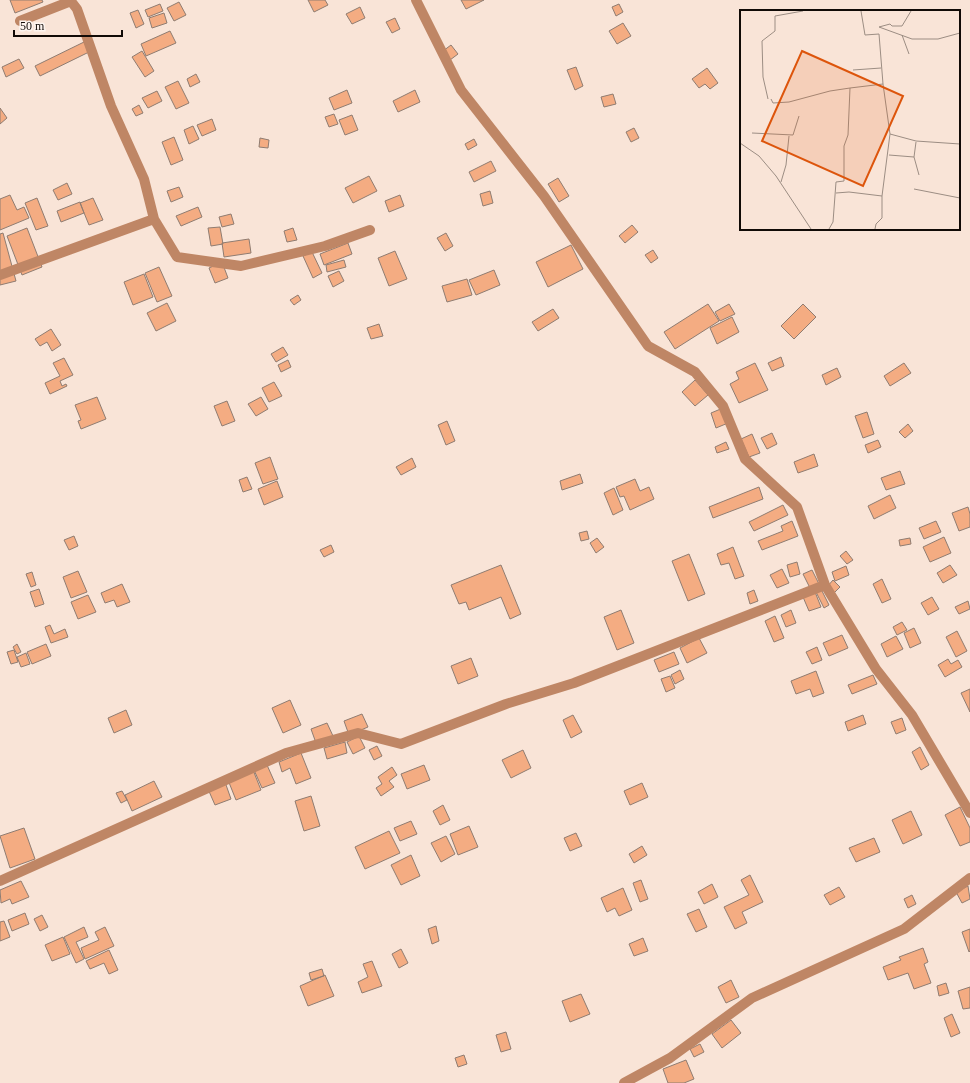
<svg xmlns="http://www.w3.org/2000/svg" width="970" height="1083" font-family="Georgia,serif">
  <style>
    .building { fill: #f4ac82; stroke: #8f7c71 }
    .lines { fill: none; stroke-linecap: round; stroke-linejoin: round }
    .street { stroke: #bf8665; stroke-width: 10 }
    .inset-road { fill: none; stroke: #9c8d83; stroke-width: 1 }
    .view { fill: #dd550c; fill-opacity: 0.15; stroke: #dd550c; stroke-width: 2 }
    .inset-edge { fill: none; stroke: #110a06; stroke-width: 2 }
  </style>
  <rect width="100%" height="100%" fill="#f9e4d7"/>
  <!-- building -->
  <path class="building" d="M10,0H42L43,2L15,13Z
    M308,0H325L328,5L314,12Z
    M461,0H484L466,9Z
    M179,2L186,15L174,21L167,8Z
    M160,4L163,11L148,17L145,10Z
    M619,4L623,12L616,16L612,7Z
    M360,7L365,18L352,24L346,14Z
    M138,10L144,24L136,28L130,13Z
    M164,13L167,23L152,28L149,18Z
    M395,18L400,29L392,33L386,22Z
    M623,23L631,36L617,44L609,31Z
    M170,31L176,43L146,56L141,44Z
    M84,42L89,52L40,76L35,66Z
    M451,45L458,54L450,60L443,51Z
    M142,51L154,71L145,77L132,57Z
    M19,59L24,68L6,77L2,67Z
    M576,67L583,86L575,90L567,70Z
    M707,68L718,83L710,89L705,84L699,88L692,79Z
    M196,74L200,82L190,87L187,79Z
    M178,81L189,103L176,109L165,87Z
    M347,90L352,103L334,110L329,98Z
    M415,90L420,102L398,112L393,101Z
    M157,91L162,101L148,108L142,98Z
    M613,94L616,104L604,107L601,97Z
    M139,105L143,113L136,116L132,109Z
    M0,108L7,118L0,124Z
    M334,114L338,124L329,127L325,117Z
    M352,115L358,130L345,135L339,120Z
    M212,119L216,130L202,136L197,125Z
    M193,126L199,139L189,144L184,130Z
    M634,128L639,138L631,142L626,132Z
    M174,137L183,160L171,165L162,142Z
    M260,138L269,140L268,148L259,147Z
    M474,139L477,145L468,150L465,144Z
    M491,161L496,171L474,182L469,172Z
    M369,176L377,191L353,203L345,188Z
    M558,178L569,196L559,202L548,184Z
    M67,183L72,194L58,200L53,190Z
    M179,187L183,197L171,202L167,191Z
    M490,191L493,203L483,206L480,194Z
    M10,195L17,210L24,207L29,218L0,230V199Z
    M400,195L404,206L389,212L385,201Z
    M37,198L48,226L36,230L25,203Z
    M93,198L103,220L89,225L80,203Z
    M80,202L84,213L61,222L57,211Z
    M198,207L202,217L181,226L176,216Z
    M231,214L234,224L222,227L219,217Z
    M632,225L638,232L625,243L619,236Z
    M220,227L223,244L211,246L208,228Z
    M27,228L42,267L22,275L7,236Z
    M293,228L297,240L287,242L284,231Z
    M3,233L16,281L0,285V234Z
    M446,233L453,246L445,251L437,238Z
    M249,239L251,253L224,257L222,243Z
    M348,243L352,254L324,265L320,254Z
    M571,245L583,269L548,287L536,262Z
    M653,250L658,258L651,263L645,255Z
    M395,251L407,279L389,286L378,258Z
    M312,252L322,273L313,278L303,256Z
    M344,260L346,267L327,272L326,265Z
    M222,262L228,278L215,283L209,268Z
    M159,267L172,296L157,302L145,273Z
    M494,270L500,285L476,295L469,280Z
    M339,271L344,281L333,287L328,276Z
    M144,274L153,297L133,305L124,282Z
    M467,279L472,295L447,302L442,286Z
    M298,295L301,300L294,305L290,300Z
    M167,303L176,321L156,331L147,313Z
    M708,304L719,321L675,349L664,332Z
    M729,304L735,314L720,321L715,312Z
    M803,304L816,317L794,339L781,326Z
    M553,309L559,318L538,331L532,322Z
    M732,317L739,332L717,344L710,328Z
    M379,324L383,336L371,339L367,328Z
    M51,329L61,345L52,351L47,342L40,346L35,339Z
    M283,347L288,355L276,362L271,354Z
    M781,357L784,366L772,371L768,363Z
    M64,358L73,375L60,381L62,386L66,384L67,386L50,394L45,383L60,376L53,363Z
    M288,360L291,367L281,372L278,365Z
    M755,363L768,390L739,403L730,384L739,379L736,372Z
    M904,363L911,373L890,386L884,376Z
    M837,368L841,377L826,385L822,375Z
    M695,380L708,395L695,406L682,392Z
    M274,382L282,396L269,402L262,388Z
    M97,397L106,419L81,429L78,421L81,420L75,405Z
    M261,397L268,409L256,416L248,404Z
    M227,401L235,421L222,426L214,406Z
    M723,408L728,423L716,428L711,413Z
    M867,412L874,434L863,438L855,416Z
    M447,421L455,441L446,445L438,425Z
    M908,424L913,431L905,438L899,432Z
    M772,433L777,444L767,449L761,438Z
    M752,434L760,453L749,457L741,439Z
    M878,440L881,447L868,453L865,445Z
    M726,442L729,449L717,453L715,447Z
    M814,454L818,466L798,473L794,462Z
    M270,457L278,479L263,484L255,463Z
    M412,458L416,467L401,475L396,467Z
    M900,471L905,484L886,490L881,478Z
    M580,474L583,483L562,490L560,481Z
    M247,477L252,489L243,492L239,480Z
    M635,479L640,491L649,487L654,499L630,510L624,496L620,497L616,487Z
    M277,481L283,497L264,505L258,489Z
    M759,487L763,499L713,518L709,507Z
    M614,488L623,510L613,515L604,493Z
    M890,495L896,508L874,519L868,506Z
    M783,505L788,515L754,531L749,522Z
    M968,507L970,514V527L959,531L952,513Z
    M792,521L798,536L762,550L758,541L783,531L781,526Z
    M936,521L941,532L924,539L919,528Z
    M587,531L589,539L581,541L579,533Z
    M74,536L78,546L69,550L64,540Z
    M944,537L951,553L930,562L923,547Z
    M597,538L604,547L596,553L590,543Z
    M910,538L911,544L900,546L899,540Z
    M331,545L334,552L324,557L320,550Z
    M733,547L744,576L735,579L729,563L721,565L717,554Z
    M846,551L853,560L847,564L840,556Z
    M689,554L705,594L688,601L672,561Z
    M797,562L800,574L790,577L787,565Z
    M501,565L521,614L510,619L501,597L469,610L466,602L459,604L451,585Z
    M950,565L957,575L943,583L937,573Z
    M846,566L849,575L835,581L832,572Z
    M782,569L789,583L777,588L770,575Z
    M812,570L819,584L810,588L803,574Z
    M78,571L87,592L71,598L63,577Z
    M32,572L36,585L31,587L26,574Z
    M882,579L891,599L882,603L873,584Z
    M833,580L840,587L834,593L827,587Z
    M122,584L130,602L117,607L114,600L105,603L101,593Z
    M39,589L44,604L35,607L30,592Z
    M821,589L829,605L824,608L816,592Z
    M754,590L758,601L750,604L747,593Z
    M815,592L821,607L809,611L803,597Z
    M88,595L96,612L78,619L71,602Z
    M932,597L939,609L928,615L921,603Z
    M968,601L970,609L959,614L955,607Z
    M621,610L634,643L617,650L604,617Z
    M791,610L796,623L786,627L781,615Z
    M775,616L784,638L774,642L765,621Z
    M902,622L907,630L897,635L893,627Z
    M50,625L54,634L65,629L68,637L51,643L45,627Z
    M914,628L921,643L910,648L904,633Z
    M957,631L967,651L956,657L946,637Z
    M842,635L848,648L829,656L823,643Z
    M896,636L903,649L887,657L881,644Z
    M699,638L707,653L687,663L680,648Z
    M17,644L21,652L17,654L13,647Z
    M46,644L51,656L32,664L27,652Z
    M817,647L822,660L812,664L806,652Z
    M14,650L18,662L11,664L7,652Z
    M674,652L679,664L659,672L654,660Z
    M26,653L30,664L21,667L17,657Z
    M471,658L478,676L458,684L451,666Z
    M948,659L951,664L958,660L962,667L945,677L938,665Z
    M680,670L684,679L675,684L671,675Z
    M816,671L824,693L813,697L810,689L796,694L791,681Z
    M873,675L877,684L852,694L848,685Z
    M670,676L675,688L666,692L661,679Z
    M970,689V712L961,693Z
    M290,700L301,725L283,733L272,708Z
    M126,710L132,725L114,733L108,718Z
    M362,714L368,727L349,735L344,721Z
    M573,715L582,732L571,738L563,720Z
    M863,715L866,724L848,731L845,722Z
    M902,718L906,730L896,734L891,722Z
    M327,723L333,736L316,743L311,729Z
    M359,736L365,748L353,754L347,742Z
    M345,742L347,753L327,759L324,748Z
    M377,746L382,756L374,760L369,750Z
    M920,747L929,765L921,770L912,752Z
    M523,750L531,768L511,778L502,760Z
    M301,753L311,778L296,784L290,768L282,772L279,762Z
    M267,765L275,783L262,788L254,770Z
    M424,765L430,780L407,789L401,774Z
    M392,767L397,775L389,781L394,787L381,796L376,788L382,784L378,777Z
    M253,770L261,790L236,800L228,780Z
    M154,781L162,797L132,811L125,795Z
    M225,782L231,799L215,805L208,789Z
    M642,783L648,797L630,805L624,791Z
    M122,791L127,800L121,803L116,793Z
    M311,796L320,826L304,831L295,801Z
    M443,805L450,820L440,825L433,811Z
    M960,807L970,828V842L960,846L945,815Z
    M911,811L922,835L903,844L892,820Z
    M411,821L417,834L400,841L394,828Z
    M469,826L478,847L458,855L450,834Z
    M24,828L35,859L10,868L0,836Z
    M389,831L400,853L365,869L355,847Z
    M576,833L582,846L570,851L564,838Z
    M446,836L455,854L441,862L431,843Z
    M874,838L880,852L856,862L849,848Z
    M642,846L647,855L634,863L629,854Z
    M411,855L420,876L401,885L391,865Z
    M750,875L763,902L742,912L747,923L735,929L724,907L749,895L741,880Z
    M641,880L648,899L640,902L633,883Z
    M21,881L29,897L12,904L10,899L1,903L0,890Z
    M712,884L718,897L704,904L698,892Z
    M968,886L970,899L962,903L956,892Z
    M839,887L845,897L830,905L824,895Z
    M623,888L632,910L619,916L615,908L607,912L601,898Z
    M912,895L916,904L908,908L904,899Z
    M699,909L707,927L696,932L687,914Z
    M25,913L29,924L12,931L8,920Z
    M42,915L48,927L40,931L34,919Z
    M4,921L10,937L0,941V922Z
    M436,926L439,941L432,944L428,929Z
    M84,927L88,937L76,942L84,959L76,963L64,937Z
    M105,927L114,946L85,959L81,948L99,940L95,932Z
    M970,929V951L969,952L962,932Z
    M63,937L70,954L52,961L45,945Z
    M643,938L648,951L634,956L629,944Z
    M923,948L928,962L924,964L931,983L914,989L908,973L888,980L883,967L901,960L899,957Z
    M401,949L408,963L399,968L392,954Z
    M109,950L118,970L109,974L104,963L90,969L86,961Z
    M372,961L382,986L362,993L358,982L368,977L363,964Z
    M322,969L324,976L311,980L309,973Z
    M325,975L334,996L308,1006L300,986Z
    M731,980L739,997L726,1003L718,987Z
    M946,983L949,993L939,996L937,986Z
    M970,987V1008L963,1009L958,991Z
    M581,994L590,1014L570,1022L562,1001Z
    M952,1014L960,1033L951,1037L944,1018Z
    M731,1020L741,1033L722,1048L712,1034Z
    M506,1032L511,1049L501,1052L496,1035Z
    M700,1044L704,1052L694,1057L690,1049Z
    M464,1055L467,1064L458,1067L455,1058Z
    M686,1060L694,1079L684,1083H668L663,1069Z"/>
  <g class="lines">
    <!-- street -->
    <path class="street" d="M70,0L77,9L111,106L144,179L154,219L177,257L241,266L325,246L370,230
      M416,0L461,90L544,196L648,346L695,372L723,406L745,459L797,507L825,585
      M20,21L71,1
      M0,275L154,219
      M0,881L286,753L358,733L401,744L506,704L574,683L825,585L876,669L912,715L970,813
      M624,1083L670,1058L752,998L904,929L970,878"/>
  </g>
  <!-- overview -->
  <g transform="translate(740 10)">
    <rect width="220" height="220" fill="#f9e4d7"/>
    <path class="inset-road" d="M171,1L162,16H152L150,14L139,17L172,29H198L220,23M162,25L169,44M113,60L141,58M143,74L150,124L176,131L220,134M28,89L23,67L22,31L35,21V6L63,1M31,89L33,93L49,92L90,81L110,78M12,123L53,125L59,106M176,132L174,147L179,165M0,133L19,146L36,166L71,219M149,145L174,147M41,172L46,155L49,126M174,179L220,188M96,183L109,182L142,186V208L136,214L135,219M142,186L150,124M89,219L93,212L96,172L104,171V136L108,125L110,78L143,74L139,24L125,25L121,1"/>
    <path class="view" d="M62,41L163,86L123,176L22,131Z"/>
    <rect width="220" height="220" class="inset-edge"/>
  </g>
  <!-- scale -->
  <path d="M14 30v6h108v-6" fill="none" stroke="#110a06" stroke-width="2"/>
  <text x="20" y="30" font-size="12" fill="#110a06" stroke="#fdf4ef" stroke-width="3" paint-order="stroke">50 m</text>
</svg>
